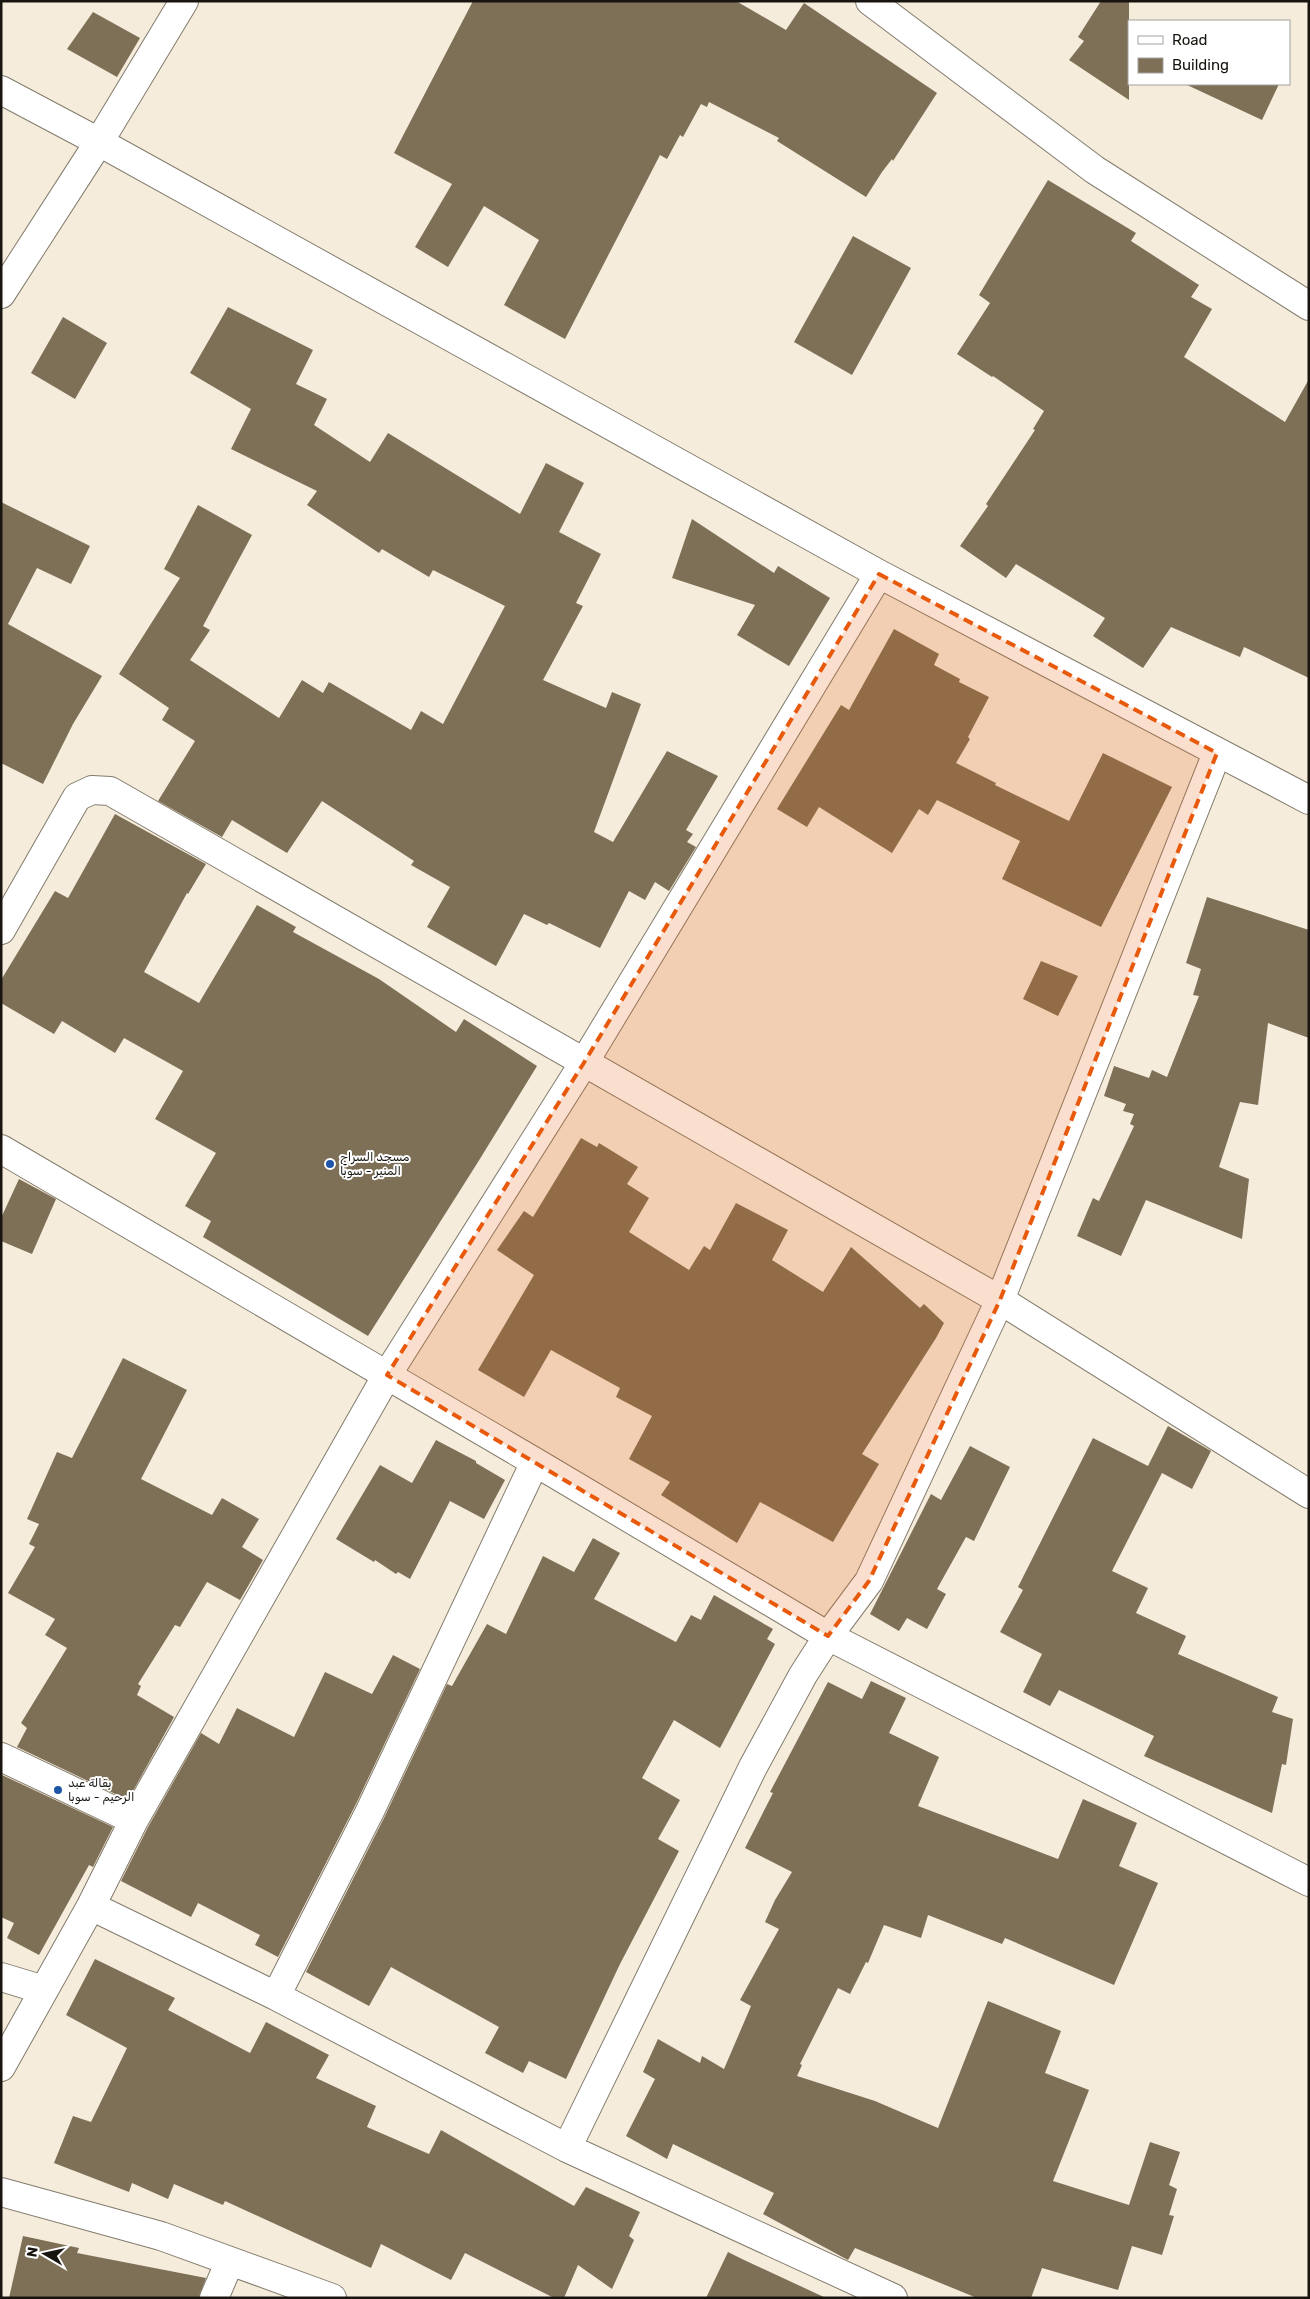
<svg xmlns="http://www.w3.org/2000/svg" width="1310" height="2299" font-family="Rubik,Cairo,sans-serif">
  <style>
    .building { fill: #7e7057 }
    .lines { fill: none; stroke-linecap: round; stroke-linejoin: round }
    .street-casing { stroke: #837c6d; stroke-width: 30 }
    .street { stroke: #fff; stroke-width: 28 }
    .marked { fill: #e8590c; fill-opacity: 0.2; stroke: #e8590c; stroke-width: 4; stroke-dasharray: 10 6; stroke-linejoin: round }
    .poi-dot { fill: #1e55a7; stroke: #fff; stroke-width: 2 }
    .labels { text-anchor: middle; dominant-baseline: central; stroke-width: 4; stroke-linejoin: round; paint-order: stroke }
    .poi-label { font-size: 12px; fill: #181510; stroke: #fff; text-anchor: start }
  </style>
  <rect width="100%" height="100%" fill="#f5ecdc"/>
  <!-- building -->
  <path class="building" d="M473,1H736L786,30L804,3L937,93L893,161L892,159L882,172L866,197L777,141L779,138L709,102L707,107L701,104L683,137L680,135L667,159L660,155L565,339L504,305L539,240L484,206L448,267L415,247L452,184L394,153Z
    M1101,1H1129V100L1069,60L1084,41L1078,37Z
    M93,12L140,38L117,77L67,49Z
    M1185,84H1279L1262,120Z
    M1048,180L1136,233L1131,241L1199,285L1191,297L1212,309L1184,357L1285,422L1309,379V678L1244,647L1240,657L1171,627L1143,668L1093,636L1105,618L1016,564L1006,578L960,546L988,506L986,504L1035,430L1033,429L1044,411L993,376L992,377L957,354L990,303L979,295Z
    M853,236L911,268L852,375L794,342Z
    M228,307L313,350L296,384L327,399L314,425L370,462L388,433L520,514L546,463L584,483L559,532L601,554L576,603L583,606L543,680L606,708L612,692L641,704L594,832L613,842L667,751L718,776L686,830L693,834L687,842L696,847L669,891L655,882L645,900L629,891L600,948L549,923L547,925L524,914L496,966L427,927L450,887L411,865L414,861L322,801L287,853L232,820L222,837L158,801L195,741L162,720L169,708L119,674L180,578L164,569L198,505L252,535L203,626L210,630L190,660L279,718L302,680L323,693L329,682L411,730L421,711L443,724L505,606L433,570L429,577L382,549L379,553L307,505L317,491L231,449L251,409L190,373Z
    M63,317L107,343L75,399L31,373Z
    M1,502L90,546L71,584L37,568L8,624L102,676L73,724L43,784L1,763Z
    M692,519L774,573L778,566L830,598L789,666L737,635L755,605L672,578Z
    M894,629L939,654L934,665L960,679L959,682L989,697L968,737L970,739L956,763L996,783L995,785L1069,821L1103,753L1172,787L1101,927L1002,879L1020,841L937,800L928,815L919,809L892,853L819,807L807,827L777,809L841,705L849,710Z
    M115,814L206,864L188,894L187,893L144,972L199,1003L257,905L296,927L293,932L379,979L456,1032L464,1019L537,1066L478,1162L368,1336L203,1237L211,1221L185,1206L216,1153L155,1119L183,1071L124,1038L115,1053L62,1021L54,1034L1,1003V980L18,952L55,891L68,898Z
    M1207,897L1309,930V1038L1268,1023L1258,1105L1240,1102L1219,1167L1249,1179L1242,1239L1146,1200L1121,1256L1077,1236L1093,1198L1099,1201L1134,1126L1130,1124L1134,1114L1123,1111L1126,1104L1104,1096L1114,1066L1149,1078L1152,1070L1167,1077L1199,996L1193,995L1201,969L1186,963Z
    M1041,961L1078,976L1058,1016L1023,999Z
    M581,1138L597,1147L599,1143L638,1167L627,1184L649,1198L629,1232L689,1270L704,1246L710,1250L736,1203L788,1230L772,1260L823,1292L851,1247L920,1308L924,1304L944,1323L936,1338L862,1454L879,1464L833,1542L760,1502L737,1543L661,1495L670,1482L629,1459L652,1416L616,1397L620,1388L551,1350L524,1397L478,1370L534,1275L497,1250L524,1211L533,1217Z
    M19,1179L56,1199L32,1254L1,1241V1218Z
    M123,1358L187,1390L141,1479L212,1515L222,1498L259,1519L242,1547L263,1560L240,1600L207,1582L180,1627L175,1625L138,1684L141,1686L137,1695L174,1717L128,1800L17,1747L27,1728L21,1723L67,1648L45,1635L55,1619L8,1593L35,1547L29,1544L39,1524L27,1519L57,1452L72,1458Z
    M1168,1426L1211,1451L1192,1489L1162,1473L1112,1571L1148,1588L1136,1613L1186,1636L1178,1654L1278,1697L1272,1712L1293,1719L1286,1765L1282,1764L1272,1813L1144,1756L1154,1736L1059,1690L1050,1706L1023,1692L1042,1654L1000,1632L1023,1590L1018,1587L1093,1438L1148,1466Z
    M436,1440L476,1461V1463L505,1480L484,1519L450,1501L410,1579L398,1572L396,1574L375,1560L374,1562L336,1539L380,1465L412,1483Z
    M970,1446L1010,1467L974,1541L966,1537L937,1589L946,1594L927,1629L907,1618L899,1631L870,1614L931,1494L941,1500Z
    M593,1538L620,1553L594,1599L676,1642L691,1615L701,1620L714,1595L773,1629L767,1639L775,1644L720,1748L674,1720L642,1778L680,1800L658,1839L679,1851L620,1964L566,2079L529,2061L523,2073L485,2053L499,2027L391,1967L369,2006L306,1972L384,1818L447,1684L452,1686L487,1624L506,1634L543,1556L574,1572Z
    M393,1655L420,1669L356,1804L278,1957L255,1945L260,1935L198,1903L191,1917L121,1881L148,1827L201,1733L219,1744L237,1708L294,1737L325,1672L372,1694Z
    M871,1681L906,1698L889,1733L939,1757L918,1806L1058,1859L1083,1799L1137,1823L1119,1866L1158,1883L1114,1985L1005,1938L1002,1944L928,1915L921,1938L884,1925L868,1963L866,1962L850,1994L838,1988L800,2064L802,2065L797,2076L875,2101L938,2128L988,2001L1061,2031L1045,2073L1089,2090L1053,2181L1129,2205L1150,2142L1180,2152L1169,2185L1177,2189L1169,2215L1174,2216L1162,2255L1132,2246L1118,2290L1042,2268L1031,2298H977L855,2248L848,2260L763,2214L774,2193L673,2144L667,2159L626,2136L655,2079L643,2072L658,2039L700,2063L702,2056L724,2069L751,2006L740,2000L779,1929L765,1922L775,1900L792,1872L745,1848L773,1793L770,1792L828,1682L862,1699Z
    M2,1775L113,1827L93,1867L89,1865L39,1955L7,1938L14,1923L1,1917Z
    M95,1959L175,1998L168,2010L250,2053L266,2022L329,2055L316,2078L376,2106L367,2127L429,2154L441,2130L574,2206L586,2187L640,2212L629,2236L634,2240L612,2289L578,2265L564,2298H554L465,2253L451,2280L381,2244L371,2268L225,2201L223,2205L174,2184L168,2199L132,2183L129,2192L54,2163L73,2116L91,2122L127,2048L66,2015Z
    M23,2236L79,2248L77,2253L206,2278L199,2298H9Z
    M728,2252L742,2259L826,2298H706Z"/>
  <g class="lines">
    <defs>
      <path id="street" d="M870,1L1095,170L1309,306
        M1,90L99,142L879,574L1309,800
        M1,294L99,142L184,1
        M1,930L77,797L92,790L110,791L1000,1300L1309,1494
        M1,1149L535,1462L828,1636L1309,1882
        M1,1757L134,1820
        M91,1906L276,1996L567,2148L893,2298
        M1,1977L44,1990
        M276,1996L370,1811L535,1462
        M1,2067L91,1906L134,1820L387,1375L585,1061L879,574
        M567,2148L753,1767L803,1675L828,1636L869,1581L1000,1300L1217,753
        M1,2192L161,2236L332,2298
        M214,2298L230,2261"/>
    </defs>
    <!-- street casing -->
    <use href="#street" class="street-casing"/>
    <!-- street -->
    <use href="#street" class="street"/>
  </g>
  <!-- marked area -->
  <path class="marked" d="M879,574L1217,753L1000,1300L869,1581L828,1636L387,1375L585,1061Z"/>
  <!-- markers -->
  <g class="poi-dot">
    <circle cx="330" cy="1164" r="5"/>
    <circle cx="58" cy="1790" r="5"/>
  </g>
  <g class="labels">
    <!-- poi labels -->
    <g class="poi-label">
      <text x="340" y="1157">مسجد السراج<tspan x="340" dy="14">المنير - سوبا</tspan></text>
      <text x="68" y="1783">بقالة عبد<tspan x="68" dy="14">الرحيم - سوبا</tspan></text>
    </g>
  </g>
  <!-- border -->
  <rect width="1310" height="2299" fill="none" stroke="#181510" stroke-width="5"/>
  <!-- legend -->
  <rect x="1128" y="20" width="162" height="65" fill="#ffffff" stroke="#a3a19f"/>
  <rect x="1138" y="36" width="25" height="8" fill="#ffffff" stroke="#a3a19f"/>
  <text x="1172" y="45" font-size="15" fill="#181510">Road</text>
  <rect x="1138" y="58" width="25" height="15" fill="#7e7057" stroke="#a3a19f"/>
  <text x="1172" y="70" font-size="15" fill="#181510">Building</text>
  <!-- north arrow -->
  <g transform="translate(45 2254) rotate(279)" stroke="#ffffff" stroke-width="4" paint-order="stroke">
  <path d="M0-4L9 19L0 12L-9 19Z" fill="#181510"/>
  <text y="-8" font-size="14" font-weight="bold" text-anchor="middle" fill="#181510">N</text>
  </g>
</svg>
